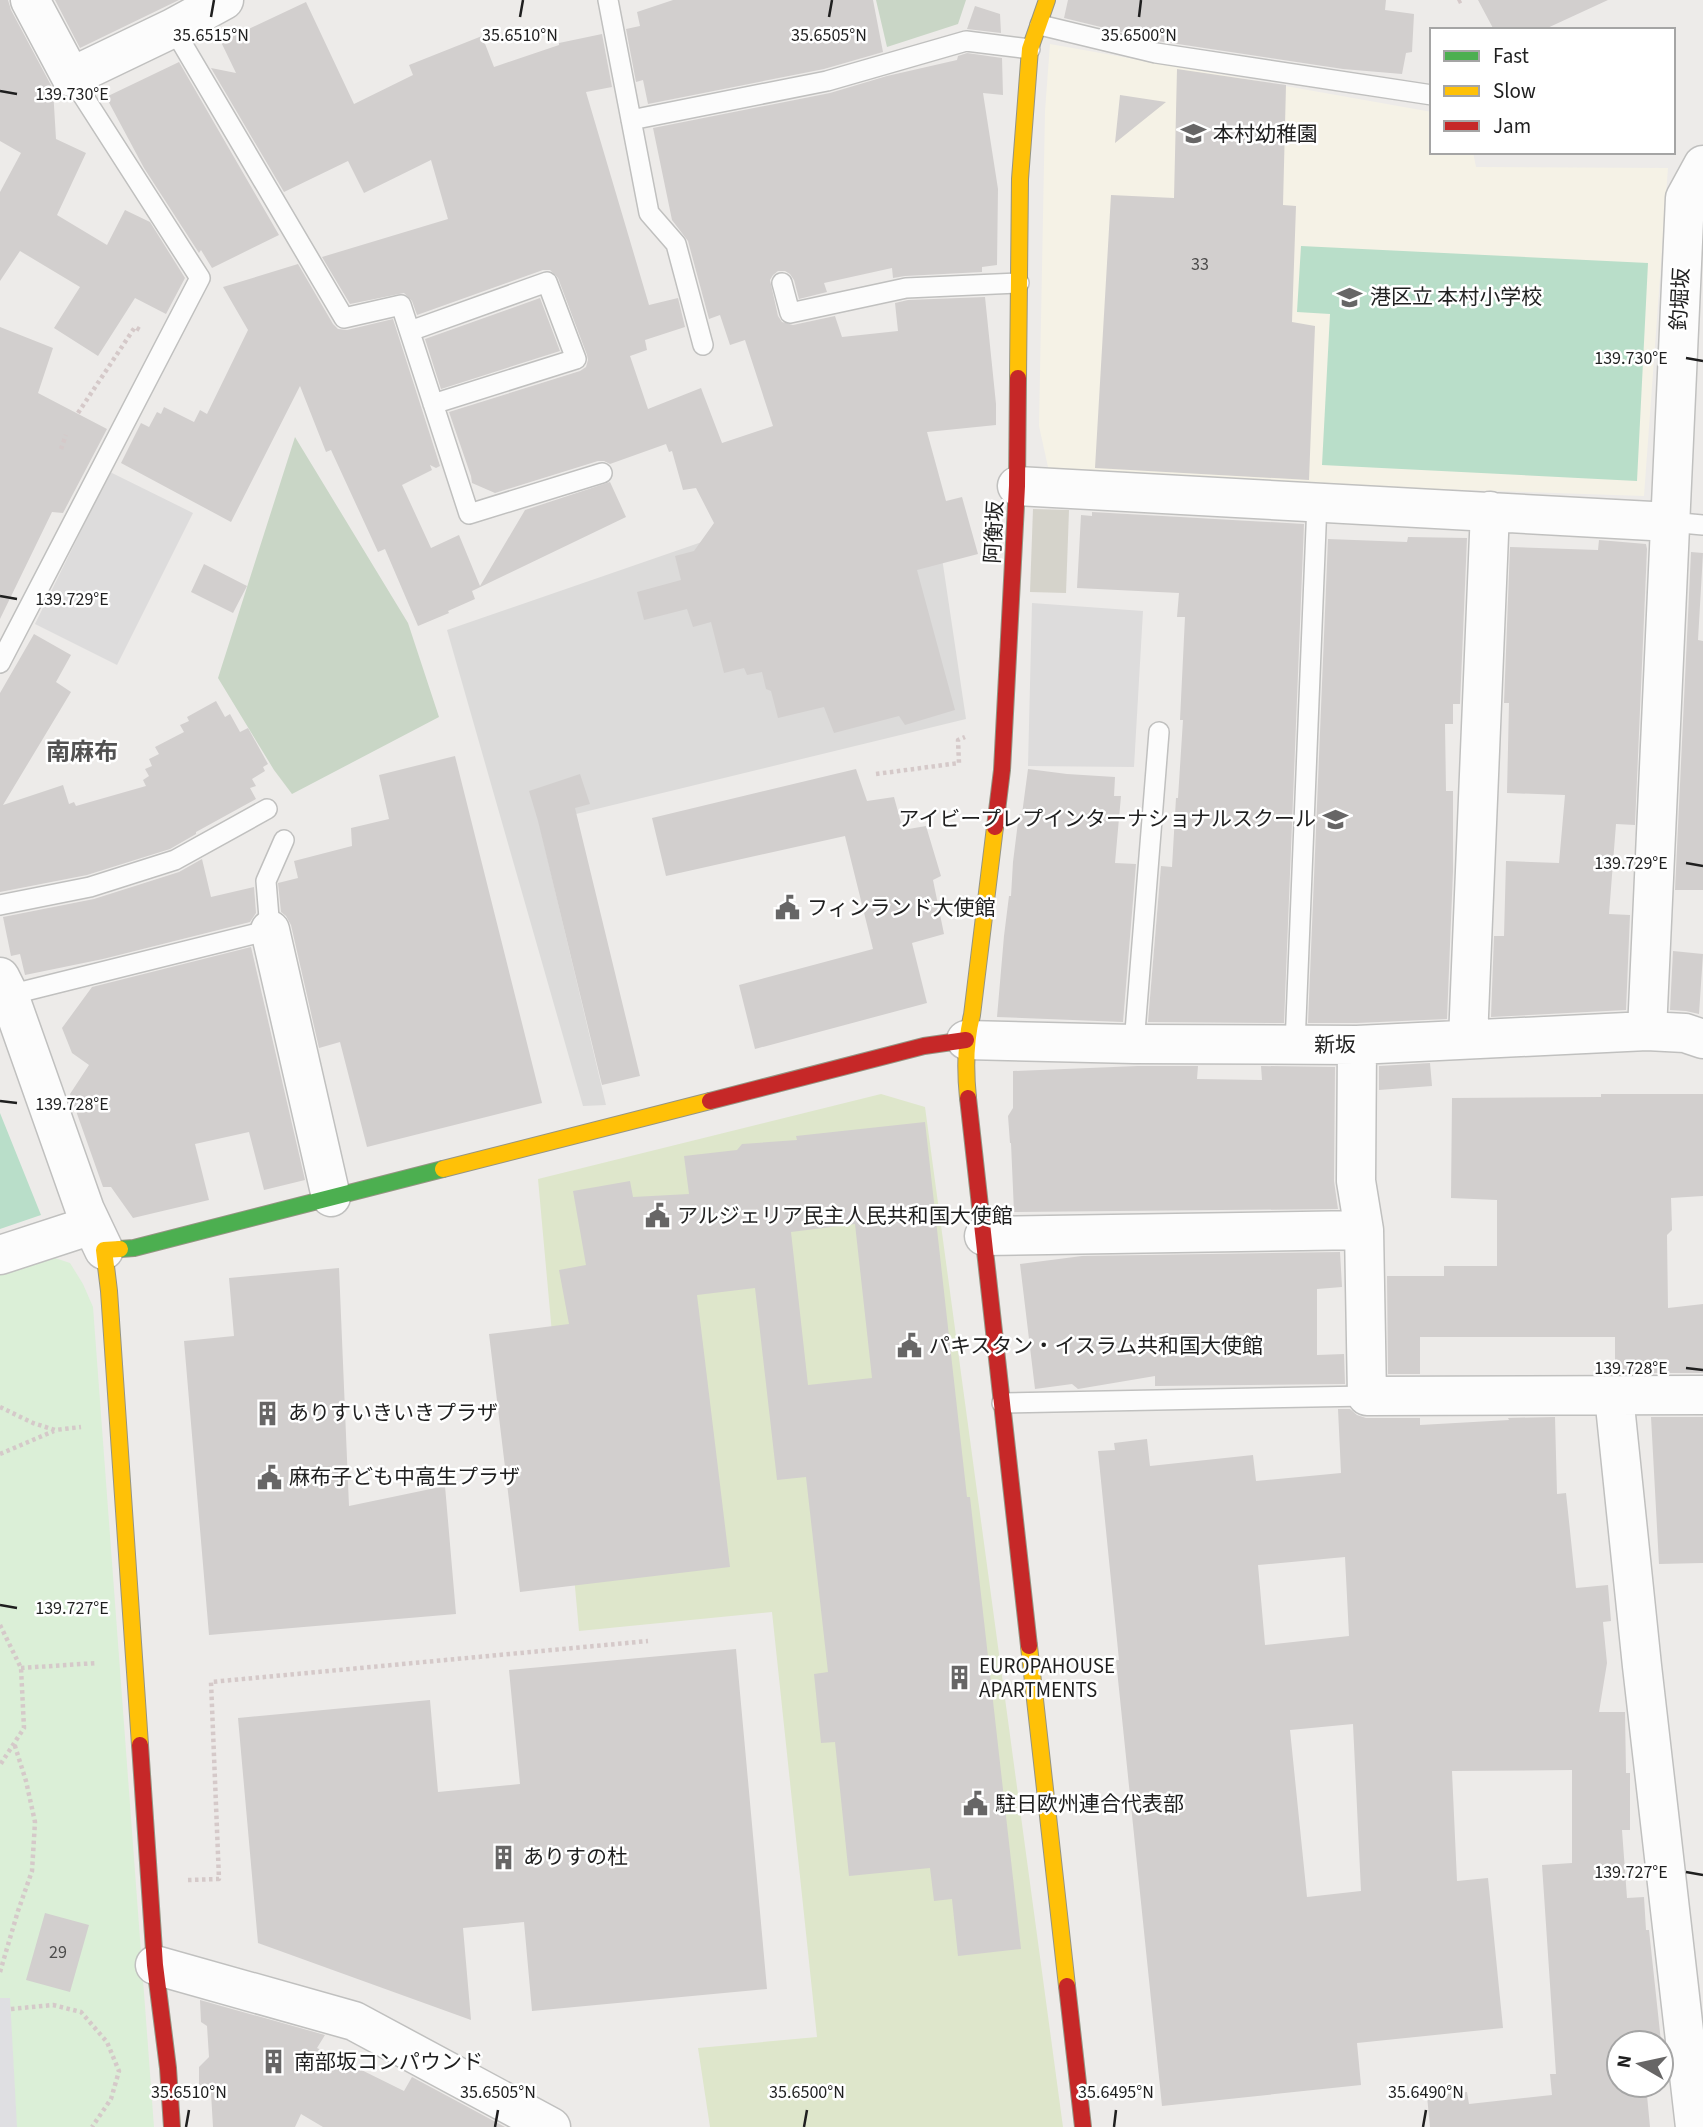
<svg xmlns="http://www.w3.org/2000/svg" width="1703" height="2127" font-family="'Source Sans 3','Noto Sans JP',sans-serif">
  <style>
    .residential { fill: #dcdbda }
    .education { fill: #f5f2e6 }
    .construction { fill: #d5d3cb }
    .grass { fill: #dee6cb }
    .cemetery { fill: #c9d6c6 }
    .park { fill: #dbefd7 }
    .pitch { fill: #b9dec9 }
    .parking { fill: #dddcdc }
    .plaza { fill: #dfdfe2 }
    .building { fill: #d2cfce; fill-rule: evenodd }
    .lines { fill: none; stroke-linecap: round; stroke-linejoin: round }
    .lane-casing { stroke: #c0c0bf; stroke-width: 22 }
    .street-casing { stroke: #c0c0bf; stroke-width: 41 }
    .fast-casing { stroke: #959483; stroke-width: 18 }
    .slow-casing { stroke: #959483; stroke-width: 18 }
    .jam-casing { stroke: #959483; stroke-width: 18 }
    .path { stroke: #d5c9c9; stroke-width: 4.5; stroke-dasharray: 3.5 3.5; stroke-linecap: butt }
    .lane { stroke: #fcfcfc; stroke-width: 19 }
    .street { stroke: #fcfcfc; stroke-width: 38 }
    .fast { stroke: #4caf50; stroke-width: 16 }
    .slow { stroke: #ffc107; stroke-width: 16 }
    .jam { stroke: #c62828; stroke-width: 16 }
    .ticks { fill: none; stroke: #1f1f1f; stroke-width: 2.5 }
    .labels { text-anchor: middle; dominant-baseline: central; stroke-width: 5; stroke-linejoin: round; paint-order: stroke }
    .number-label { font-size: 18px; fill: #4c4b4b }
    .poi-label { font-size: 21px; fill: #1f1f1f; stroke: #fff; text-anchor: start }
    .street-label { font-size: 21px; fill: #1f1f1f; stroke: #fff }
    .quarter-label { font-size: 24px; font-weight: bold; fill: #525252; stroke: #fff }
    .ticks-label { font-size: 18px; text-anchor: middle; fill: #1f1f1f; stroke: #fff; stroke-width: 5; stroke-linejoin: round; paint-order: stroke }
  </style>
  <rect width="100%" height="100%" fill="#edebe9"/>
  <!-- residential -->
  <path class="residential" d="M928,464L966,719L539,823L606,1105L583,1106L447,630Z"/>
  <!-- education -->
  <path class="education" d="M1050,44L1432,112V152H1473L1476,167L1668,168L1644,496L1050,476L1039,426L1045,111Z"/>
  <!-- construction -->
  <path class="construction" d="M1033,509L1069,510L1066,593L1030,592Z"/>
  <!-- grass -->
  <path class="grass" d="M881,1094L925,1107L1063,2127H710L698,2048L817,2037L772,1612L579,1631L538,1179Z"/>
  <!-- cemetery -->
  <path class="cemetery" d="M876,0H966L958,24L887,47Z
    M295,437L408,623L439,717L292,794L274,770L218,678Z"/>
  <!-- park -->
  <path class="park" d="M40,1253L70,1263L83,1284L93,1307L154,2127H0V1269Z"/>
  <!-- pitch -->
  <path class="pitch" d="M1301,246L1648,263L1637,481L1322,465L1330,314L1297,312Z
    M0,1113L41,1215L0,1229Z"/>
  <!-- parking -->
  <path class="parking" d="M110,472L193,513L117,665L35,624Z
    M1032,603L1143,611L1134,767L1028,766Z"/>
  <!-- plaza -->
  <path class="plaza" d="M0,1998H10L17,2127H0Z"/>
  <!-- building -->
  <path class="building" d="M0,0H8L11,10L53,89L56,139L86,153L57,215L107,245L125,210L150,222L185,278L166,314L135,298L98,356L54,328L80,287L20,251L0,281V192L21,153L0,141Z
    M55,0H179L80,48Z
    M673,0H873L883,52L824,69L648,104L643,80L636,82L626,29L640,26L637,12Z
    M1068,0H1386L1385,10L1414,14L1412,52L1406,53L1402,74L1343,69L1158,41L1064,18Z
    M1478,0H1608L1543,30H1494Z
    M306,2L354,104L413,75L409,65L482,36L494,67L559,45V43L602,34L612,87L586,92L649,305L678,298L685,327L645,340L647,350L630,356L648,409L701,388L722,443L773,426L745,340L730,345L720,315L709,319L688,241L672,220L653,128L830,93L887,76L957,60L958,56L967,53L1002,58L1003,95L983,93L998,189L997,265L982,267V272L905,276L893,278L892,268L824,283L827,292L799,299L794,280L790,274L785,271H778L773,275L770,280L778,316L782,322L793,325L835,316L842,337L898,331L895,303L908,300L985,297L996,404V425L927,432L946,501L962,497L978,554L917,570L955,710L905,725L899,716L834,733L824,707L778,718L771,691L766,689L762,672L747,675L744,668L724,673L711,622L693,627L687,609L644,620L637,592L681,580L675,556L694,551L714,523L696,488L683,490L672,451L669,452L666,444L610,464L604,461H598L495,493L472,483L471,476L449,412L580,371L586,367L588,360L587,355L558,278L550,270H543L417,315L412,301L404,293L350,304L322,257L448,219L431,160L364,193L348,161L284,192L211,68L236,73L221,42Z
    M975,6L1000,14L1001,33L967,29Z
    M179,62L279,235L212,268L201,250L199,253L144,168L106,97Z
    M1177,69L1286,85L1283,205L1296,206L1292,322L1315,326L1309,480L1095,468L1111,195L1174,198Z
    M1120,95L1166,102L1115,143Z
    M298,264L333,324L338,329L347,330L393,319L440,466L436,468L430,465L432,470L402,485L431,548L459,535L480,586L525,510L610,482L626,517L472,591L475,599L448,611L449,613L418,626L385,549L378,552L331,450L326,452L300,386L231,522L121,463L141,423L149,427L157,412L161,414L164,407L194,422L200,410L207,414L248,330L223,287Z
    M540,298L560,351L441,389L425,339Z
    M0,327L53,348L38,393L107,429L63,513L52,512L0,619Z
    M1092,512L1304,524L1284,1023L1148,1022L1161,866L1172,867L1176,798H1178L1183,720H1180L1185,617H1177L1179,593L1077,588L1081,515L1092,516Z
    M1408,537L1467,538L1460,704H1453V724H1445L1446,791H1453V871L1447,1019L1357,1023H1308L1328,539L1407,542Z
    M1599,540L1646,544L1647,549L1635,825L1616,824L1609,914L1630,915L1626,1010L1491,1017L1494,936H1504L1506,861L1559,863L1565,795L1507,793L1509,703H1504L1510,547L1598,550Z
    M1691,552L1703,553L1698,640L1703,641V890H1675Z
    M204,564L247,586L233,613L191,592Z
    M34,634L71,655L56,682L71,692L3,805L63,785L69,804L74,802L76,806L146,786L143,780L149,776L145,769L152,766L149,759L159,754L155,747L184,732L180,725L189,721L187,717L216,701L225,717L230,714L240,732L248,728L268,764L263,767L265,771L252,779L256,786L250,788L256,799L196,832V834L170,849L87,875L0,892V693Z
    M455,756L542,1103L367,1147L340,1042L319,1048L291,925L286,916L281,912L278,883L298,878L294,861L352,846L351,828L389,819L379,775Z
    M856,769L867,801L894,797L903,830L926,826L941,876L933,880L944,934L912,943L927,1003L755,1049L739,985L873,949L845,836L666,876L652,818Z
    M1028,769L1067,774L1115,777L1114,796H1121L1115,863L1136,864L1123,1022L997,1017L1004,936L1009,896H1011L1013,862L1019,814H1022Z
    M580,774L590,804L575,808L640,1076L602,1085L538,821L529,791Z
    M202,859L211,897L254,887L256,913L250,922L103,959L25,975L20,954L11,956L3,917L94,899L179,872Z
    M251,947L305,1180L264,1190L249,1132L195,1144L209,1200L133,1218L111,1187H103L70,1094L89,1065L72,1053L62,1028L92,987Z
    M1673,951L1703,954L1699,1014L1686,1011L1670,1010Z
    M1430,1063L1432,1086L1379,1090V1066Z
    M1138,1066H1198L1197,1079L1262,1080L1261,1066L1335,1067L1334,1181L1338,1209L1014,1212L1011,1143H1010L1008,1116L1013,1108V1071Z
    M1601,1094H1703V1196L1671,1198L1672,1230L1667,1235L1668,1308L1703,1304V1373H1615V1337H1420V1374H1388L1387,1276H1444V1266H1497V1200L1451,1198L1452,1098L1601,1097Z
    M925,1122L967,1497H970L1021,1949L958,1956L952,1899L934,1901L930,1868L849,1876L835,1742L821,1743L814,1674L828,1672L806,1477L777,1480L755,1288L697,1295L730,1567L520,1592L489,1334L569,1324L559,1270L586,1265L573,1191L630,1181L633,1197L689,1194L684,1156L737,1150L742,1144L797,1140L796,1136ZM855,1224L872,1378L808,1385L791,1232Z
    M1340,1252L1342,1287L1317,1289V1355L1344,1354L1345,1384L1155,1386V1376L1078,1389L1072,1384L1035,1389L1020,1264L1082,1256Z
    M339,1268L349,1506L445,1486L456,1614L209,1635L184,1341L234,1336L229,1278Z
    M1338,1409H1350L1357,1415L1366,1418H1420V1425L1509,1420L1508,1418L1555,1417L1557,1494L1566,1493L1576,1588L1608,1585L1611,1621L1603,1622L1607,1663L1599,1712H1625L1626,1773H1630V1830H1622L1627,1898L1644,1897L1646,1930H1649L1663,2060H1661V2043H1619V2085H1646L1650,2127H1430L1427,2096L1467,2092L1469,2104L1552,2095L1550,2074H1556L1542,1865L1572,1863V1770L1452,1771L1457,1881L1488,1878L1503,2028L1357,2043L1361,2085L1162,2106L1116,1660H1119L1098,1451L1115,1450L1114,1443L1147,1439L1150,1466L1253,1455L1256,1481L1341,1473ZM1345,1557L1349,1636L1265,1645L1258,1565ZM1353,1724L1361,1891L1307,1897L1290,1730Z
    M1651,1417H1703V1563L1659,1564Z
    M736,1649L767,1989L532,2011L524,1922L463,1928L471,2020L258,1943L238,1718L430,1700L438,1792L520,1784L509,1670Z
    M45,1913L89,1925L70,1992L26,1980Z
    M200,2000L325,2035L317,2048L404,2091L412,2077L505,2127H323L301,2114L295,2127H213L211,2093L199,2084V2067L209,2057L207,2026L201,2022Z"/>
  <g class="lines">
    <defs>
      <path id="lane" d="M608,0L649,213L676,244L703,345
        M1040,25L1156,53L1432,95
        M173,28L344,318L401,305L469,514L602,473
        M631,120L827,81L966,41L1030,49
        M782,283L790,313L906,288L1019,283
        M410,331L547,282L576,359L433,404
        M1670,522L1703,525
        M0,663L200,278L71,77
        M0,905L90,887L175,860L267,809
        M9,995L270,930L266,881L284,840
        M1134,1044L1159,732
        M1295,1045L1317,503
        M1002,1403L1367,1396"/>
      <path id="street" d="M30,0L71,77L173,28L224,0
        M1017,486L1670,522
        M270,930L331,1197
        M0,977L9,995L85,1210L104,1250
        M1647,1031L1685,198L1703,165
        M1468,1039L1490,511
        M966,1040L1134,1044L1357,1045L1647,1031L1685,1033L1703,1039
        M1357,1045L1356,1181L1364,1230
        M984,1236L1364,1230L1367,1396L1703,1395
        M0,1255L92,1225
        M1614,1396L1642,1666L1695,2127
        M155,1965L354,2021L551,2127"/>
      <path id="fast" d="M120,1249L134,1248L443,1169"/>
      <path id="slow" d="M1018,378L1020,179L1030,49L1047,0
        M968,1098C965,1069 965,1043 972,1015L995,827
        M443,1169L710,1101
        M120,1249L104,1250L109,1291L140,1745
        M1029,1646L1067,1986"/>
      <path id="jam" d="M995,827L1002,770L1017,486L1018,378
        M968,1098L1029,1646
        M710,1101L924,1046L966,1040
        M140,1745L155,1965L168,2068L172,2127
        M1067,1986L1083,2127"/>
    </defs>
    <!-- lane casing -->
    <use href="#lane" class="lane-casing"/>
    <!-- street casing -->
    <use href="#street" class="street-casing"/>
    <!-- fast casing -->
    <use href="#fast" class="fast-casing"/>
    <!-- slow casing -->
    <use href="#slow" class="slow-casing"/>
    <!-- jam casing -->
    <use href="#jam" class="jam-casing"/>
    <!-- path -->
    <path class="path" d="M1458,2L1462,0
      M78,413L135,327L140,330
      M61,449L66,435
      M876,774L959,763L958,740L965,737
      M0,1407L33,1423L55,1430L81,1427
      M0,1454L54,1431
      M0,1625L21,1668L24,1728L0,1765
      M21,1668L97,1663
      M188,1880L219,1879L211,1682L648,1641
      M0,1972L18,1911L32,1871L35,1822L26,1781L14,1743
      M11,2009L53,2005L81,2012L107,2042L119,2071L111,2099L92,2127"/>
    <!-- lane -->
    <use href="#lane" class="lane"/>
    <!-- street -->
    <use href="#street" class="street"/>
    <!-- fast -->
    <use href="#fast" class="fast"/>
    <!-- slow -->
    <use href="#slow" class="slow"/>
    <!-- jam -->
    <use href="#jam" class="jam"/>
  </g>
  <!-- ticks -->
  <path class="ticks" d="M211,17L214,0M520,17L523,0M829,17L832,0M1139,17L1141,0M0,91L17,94M1686,358L1703,361M0,596L17,599M1686,863L1703,866M0,1101L17,1103M1686,1368L1703,1370M0,1605L17,1608M1686,1872L1703,1875M186,2127L189,2110M495,2127L498,2110M804,2127L807,2110M1114,2127L1116,2110M1423,2127L1426,2110"/>
  <!-- icons -->
  <defs>
    <symbol id="school-bare" viewBox="-9 -9 18 18"><path d="M0-5L7-2L0 1L-7-2ZM-4 1L0 2.5L4 1V4Q0 6-4 4Z" fill="#676666" stroke="#fff" stroke-width="2.5" paint-order="stroke"/></symbol>
    <symbol id="civic-bare" viewBox="-9 -9 18 18"><path d="M-.6-6.5H3V-4.5H.6V-3L4-1V1h2V6H-6V1h2V-1L-.6-3ZM-1.2 2.5V6h2.4V2.5Z" fill="#676666" stroke="#fff" stroke-width="2.5" paint-order="stroke"/></symbol>
    <symbol id="building-bare" viewBox="-9 -9 18 18"><path d="M-4-6H4V6H1V3H-1V6H-4ZM-2.5-4.3h1.7v1.8h-1.7ZM.8-4.3h1.7v1.8H.8ZM-2.5-1h1.7V.8h-1.7ZM.8-1h1.7V.8H.8Z" fill="#676666" stroke="#fff" stroke-width="2.5" paint-order="stroke"/></symbol>
  </defs>
  <g fill-rule="evenodd">
    <use href="#school-bare" x="1176" y="116" width="35" height="35"/>
    <use href="#school-bare" x="1332" y="280" width="35" height="35"/>
    <use href="#school-bare" x="1318" y="802" width="35" height="35"/>
    <use href="#civic-bare" x="770" y="890" width="35" height="35"/>
    <use href="#civic-bare" x="640" y="1198" width="35" height="35"/>
    <use href="#civic-bare" x="892" y="1328" width="35" height="35"/>
    <use href="#building-bare" x="250" y="1396" width="35" height="35"/>
    <use href="#civic-bare" x="252" y="1460" width="35" height="35"/>
    <use href="#building-bare" x="942" y="1660" width="35" height="35"/>
    <use href="#civic-bare" x="958" y="1786" width="35" height="35"/>
    <use href="#building-bare" x="486" y="1840" width="35" height="35"/>
    <use href="#building-bare" x="256" y="2044" width="35" height="35"/>
  </g>
  <g class="labels">
    <!-- number labels -->
    <g class="number-label">
      <text x="1200" y="264">33</text>
      <text x="58" y="1952">29</text>
    </g>
    <!-- poi labels -->
    <g class="poi-label">
      <text x="1213" y="134">本村幼稚園</text>
      <text x="1370" y="297">港区立 本村小学校</text>
      <text x="1316" y="819" text-anchor="end">アイビープレプインターナショナルスクール</text>
      <text x="807" y="908">フィンランド大使館</text>
      <text x="677" y="1216">アルジェリア民主人民共和国大使館</text>
      <text x="929" y="1346">パキスタン・イスラム共和国大使館</text>
      <text x="288" y="1413">ありすいきいきプラザ</text>
      <text x="289" y="1477">麻布子ども中高生プラザ</text>
      <text x="979" y="1666">EUROPAHOUSE<tspan x="979" dy="24">APARTMENTS</tspan></text>
      <text x="995" y="1804">駐日欧州連合代表部</text>
      <text x="523" y="1857">ありすの杜</text>
      <text x="294" y="2062">南部坂コンパウンド</text>
    </g>
    <!-- street labels -->
    <g class="street-label">
      <text transform="translate(1680 299) rotate(-87)">釣堀坂</text>
      <text transform="translate(994 532) rotate(-87)">阿衡坂</text>
      <text transform="translate(1335 1045) rotate(-1)">新坂</text>
    </g>
    <!-- quarter labels -->
    <g class="quarter-label">
      <text x="82" y="752">南麻布</text>
    </g>
  </g>
  <g class="ticks-label">
    <text x="211" y="41">35.6515°N</text>
    <text x="520" y="41">35.6510°N</text>
    <text x="829" y="41">35.6505°N</text>
    <text x="1139" y="41">35.6500°N</text>
    <text x="72" y="100">139.730°E</text>
    <text x="1631" y="364">139.730°E</text>
    <text x="72" y="605">139.729°E</text>
    <text x="1631" y="869">139.729°E</text>
    <text x="72" y="1110">139.728°E</text>
    <text x="1631" y="1374">139.728°E</text>
    <text x="72" y="1614">139.727°E</text>
    <text x="1631" y="1878">139.727°E</text>
    <text x="189" y="2098">35.6510°N</text>
    <text x="498" y="2098">35.6505°N</text>
    <text x="807" y="2098">35.6500°N</text>
    <text x="1116" y="2098">35.6495°N</text>
    <text x="1426" y="2098">35.6490°N</text>
  </g>
  <!-- legend -->
  <rect x="1430" y="28" width="245" height="126" fill="#ffffff" stroke="#a5a5a5" stroke-width="2"/>
  <rect x="1444" y="51" width="35" height="10" fill="#4caf50" stroke="#a5a5a5" stroke-width="2"/>
  <text x="1493" y="63" font-size="21" fill="#1f1f1f">Fast</text>
  <rect x="1444" y="86" width="35" height="10" fill="#ffc107" stroke="#a5a5a5" stroke-width="2"/>
  <text x="1493" y="98" font-size="21" fill="#1f1f1f">Slow</text>
  <rect x="1444" y="121" width="35" height="10" fill="#c62828" stroke="#a5a5a5" stroke-width="2"/>
  <text x="1493" y="133" font-size="21" fill="#1f1f1f">Jam</text>
  <!-- north arrow -->
  <g transform="translate(1640 2064) rotate(279)"><circle r="33" fill="#ffffff" stroke="#a5a5a5" stroke-width="2"/>
  <path d="M0-5L12 26L0 18L-12 26Z" fill="#676666"/>
  <text y="-10" font-size="19" font-weight="bold" text-anchor="middle" fill="#1f1f1f">N</text>
  </g>
</svg>
